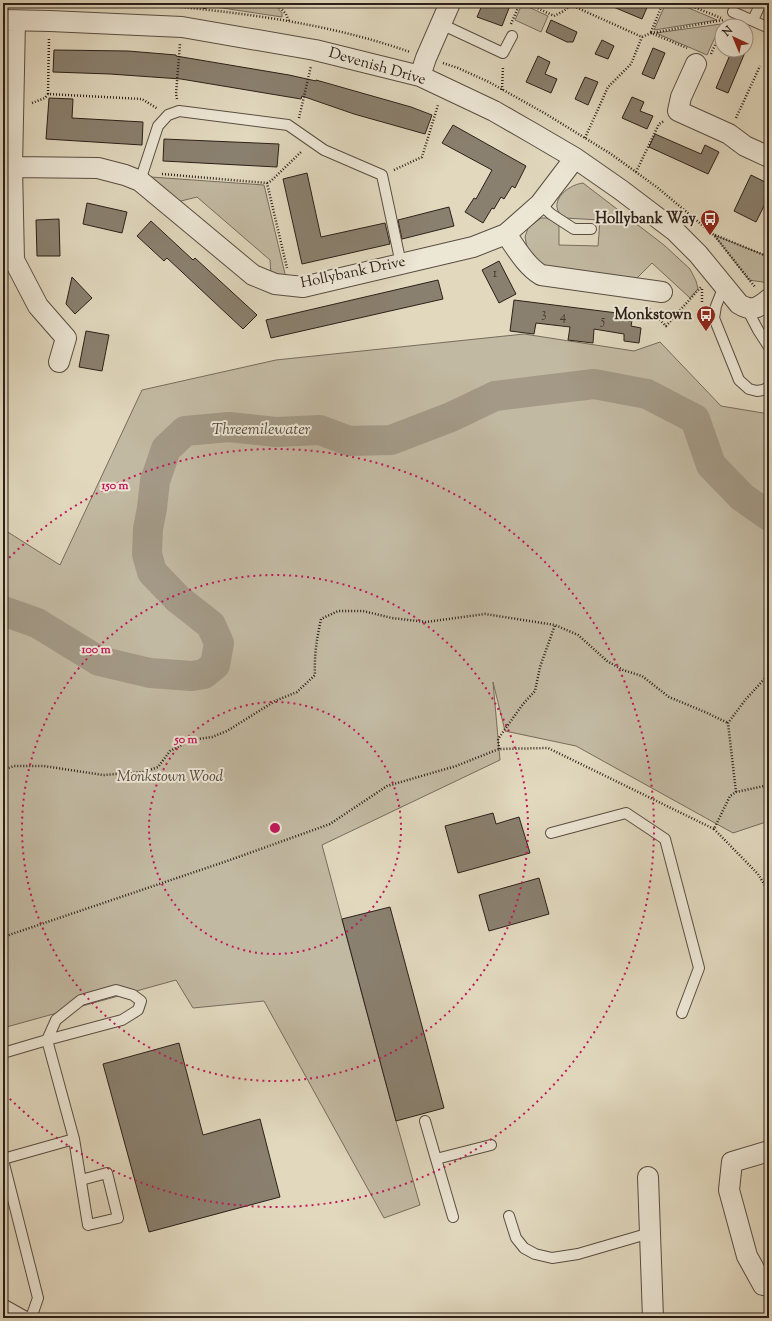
<svg xmlns="http://www.w3.org/2000/svg" width="772" height="1321" font-family="'Sorts Mill Goudy',serif">
  <style>
    .green { fill: #c2b9a2; stroke: #776c5e }
    .lines { fill: none; stroke-linecap: round; stroke-linejoin: round }
    .river { stroke: #a39986; stroke-width: 30 }
    .building { fill: #8a806f; stroke: #2c2019 }
    .service-casing { stroke: #594e42; stroke-width: 12 }
    .minor-casing { stroke: #594e42; stroke-width: 22 }
    .path { stroke: #2c2019; stroke-width: 2.5; stroke-dasharray: 1 2; stroke-linecap: butt }
    .service { stroke: #ece6d5; stroke-width: 10 }
    .minor { stroke: #ece6d5; stroke-width: 20 }
    .ring { fill: none; stroke: #c2185b; stroke-width: 2; stroke-dasharray: 2 4 }
    .labels { text-anchor: middle; dominant-baseline: central; stroke-width: 4; stroke-linejoin: round; paint-order: stroke }
    .number-label { font-size: 13px; fill: #44382e }
    .street-label { font-size: 15px; fill: #2c2019; stroke: #ece6d5 }
    .poi-label { font-size: 15px; font-weight: bold; fill: #2c2019; stroke: #ece6d5; text-anchor: end }
    .park-label { font-size: 15px; font-style: italic; fill: #52463b; stroke: #ece6d5 }
    .water-label { font-size: 16px; font-style: italic; fill: #564a3f; stroke: #ece6d5 }
    .centre { fill: #c2185b; stroke: #ece6d5; stroke-width: 2 }
    .ring-label { font-size: 12px; text-anchor: middle; font-weight: bold; fill: #c2185b; stroke: #ece6d5; stroke-width: 4; stroke-linejoin: round; paint-order: stroke }
  </style>
  <rect width="100%" height="100%" fill="#e1d8be"/>
  <filter id="stains"><feTurbulence type="fractalNoise" baseFrequency=".005" numOctaves="4"/><feColorMatrix values="0 0 0 0 .2 0 0 0 0 .09 0 0 0 0 .02 0 0 0 .5 -.17"/></filter>
  <radialGradient id="worn" r=".72"><stop offset=".6" stop-color="#630" stop-opacity="0"/><stop offset="1" stop-color="#630" stop-opacity=".3"/></radialGradient>
  <!-- green -->
  <path class="green" d="M206,3H273L282,13V17L209,6Z
    M666,3H677L717,20L654,30Z
    M522,4L548,16L541,32L515,20Z
    M721,24L707,55L656,33Z
    M151,177L264,185L286,278L271,276L270,260L197,197L177,202L154,182Z
    M583,183L664,245L690,269L696,281L698,289L690,298L652,263L637,278L627,281L542,268L527,247L525,237L528,228L541,218H547L559,225V245L598,246L600,220L565,218C545,205 566,185 583,183Z
    M714,235L769,257V283L749,280Z
    M524,334L634,351L660,342L721,406L769,414V821L733,833L576,746L505,731L493,682L500,760L322,845L396,1121L420,1205L384,1218L264,1001L193,1008L176,980L3,1028V529L60,565L142,390L276,360Z"/>
  <g class="lines">
    <!-- river -->
    <path class="river" d="M3,611L37,623L99,661L150,673L192,676L204,674L215,665L219,643L211,625L178,599L152,572L147,554L148,529L152,508L155,481L166,449L185,431L229,427L276,432L320,430L349,441L391,440L451,417L495,396L594,384L647,394L695,419L711,465L742,497L769,516"/>
  </g>
  <!-- building -->
  <path class="building" d="M483,3H511L502,26L477,17Z
    M604,3H649L642,19Z
    M551,20L577,32L573,42H567L546,32Z
    M602,40L614,46L608,59L595,54Z
    M653,48L665,53L654,79L642,74Z
    M54,50L128,51L176,55V56L289,75L316,81V80L411,107L432,115L425,134L354,114L302,96L301,99L181,79L110,74L53,72Z
    M732,50H746L728,93L716,88Z
    M538,56L550,62L545,74L557,79L551,93L526,82Z
    M585,77L598,82L588,105L575,99Z
    M632,97L644,102L640,111L653,116L647,129L622,118Z
    M49,98L73,99L72,118L143,122L142,145L46,139Z
    M453,125L526,166L515,188L512,186L504,199L501,197L494,209L492,208L483,223L465,212L474,198L476,199L492,170L442,143Z
    M655,134L701,154L705,145L719,152L708,174L649,147Z
    M164,139L279,144L277,167L163,161Z
    M307,173L321,237L385,223L390,244L302,264L283,179Z
    M751,175L769,184V196L756,222L734,211Z
    M87,203L127,212L122,233L83,224Z
    M449,207L454,226L402,239L398,220Z
    M59,219L60,256H37L36,220Z
    M151,221L193,260L195,258L257,315L243,329L167,258L164,261L137,236Z
    M499,261L516,294L499,303L482,270Z
    M72,277L92,298L75,314L66,304Z
    M438,280L443,299L271,338L266,320Z
    M514,300L633,315L631,326L641,328L639,343L624,341V334L594,329L593,343L568,340L570,327L536,323L534,334L510,331Z
    M86,331L109,335L102,371L79,367Z
    M493,813L496,824L519,817L530,853L458,873L445,826Z
    M539,878L549,914L489,931L479,895Z
    M390,907L444,1108L396,1121L342,919Z
    M179,1043L203,1135L260,1119L280,1197L149,1232L103,1064Z"/>
  <g class="lines">
    <defs>
      <path id="service" d="M733,12L769,28
        M753,20L761,3
        M441,24L503,53L512,36
        M140,181L158,126L168,115L179,111L288,125L324,150L382,175L401,264
        M540,204L551,214L574,229H591
        M724,286L716,306L714,318L739,380L749,389L757,391L763,390L769,387
        M747,309L758,330L769,347
        M551,833L626,813L665,839L699,968L682,1013
        M116,990L133,995L141,1001L138,1010L122,1020L47,1040L56,1020L81,1000Z
        M3,1053L47,1040L74,1139L88,1225L118,1218L107,1173L81,1180
        M425,1121L436,1159
        M3,1159L74,1139
        M3,1160L38,1298L31,1318
        M509,1216L516,1238L524,1248L535,1254L552,1258L578,1254L650,1233
        M453,1217L436,1159L491,1145
        M3,1304L28,1318"/>
      <path id="minor" d="M3,20L50,21L182,27L315,50L420,76L494,111L534,134L575,158L621,190L675,231L698,254L739,304C752,312 758,308 769,299
        M15,21L12,167L14,260L38,306L66,338L59,362
        M696,64L681,97L678,111L729,134L745,146L769,157
        M420,76L426,58L450,3
        M12,167L98,168L125,175L140,181L253,275L275,284L303,287L473,247L506,234L540,204L575,158
        M506,234C516,248 526,266 541,275L662,292
        M769,1151L732,1162L729,1190L747,1256L763,1285L769,1286
        M648,1177L653,1318"/>
    </defs>
    <!-- service casing -->
    <use href="#service" class="service-casing"/>
    <!-- minor casing -->
    <use href="#minor" class="minor-casing"/>
    <!-- path -->
    <path class="path" d="M137,3C229,11 322,21 410,52
      M276,3L286,14L289,21
      M527,3L554,16C560,13 568,10 571,3
      M684,3L721,18
      M571,5L642,37L651,33L687,48
      M205,9V3
      M511,24L520,3
      M651,32L663,3
      M651,33L723,20
      M711,54L722,30
      M443,63L458,68L489,82L546,114L611,154L658,188L714,235L755,287
      M502,90L503,66
      M48,94L49,39
      M177,99L176,94L180,44
      M32,103L45,98L48,94L142,99L158,109
      M299,118L311,66
      M736,118L760,66
      M585,138L608,87L631,64L642,37
      M394,170L422,157L438,105
      M636,172L659,124L664,121
      M162,174L267,183L287,268
      M267,183L271,181L302,151
      M715,235L769,257
      M702,302V289
      M649,309L666,326L701,287
      M499,749L498,739L523,704L535,691L540,667L555,625
      M3,770L14,766H44L103,775L144,772L158,767L170,751L191,740L212,737L227,731L275,701L297,692L315,675C314,655 317,638 321,619L338,611H363L392,618L426,622L485,614L555,625L578,635L607,661L623,670L642,676L669,697L705,712L728,723
      M736,792L728,723L746,699L769,674
      M714,829L758,874L769,892
      M3,937L230,860L330,824L387,786L456,766L499,749L548,748L714,829L730,796L736,792L769,785"/>
    <!-- service -->
    <use href="#service" class="service"/>
    <!-- minor -->
    <use href="#minor" class="minor"/>
  </g>
  <!-- distance rings -->
  <g class="ring">
    <circle cx="275" cy="828" r="126"/>
    <circle cx="275" cy="828" r="253"/>
    <path d="M5 562A379 379 0 1 1 5 1094"/>
  </g>
  <!-- icons -->
  <defs>
    <symbol id="bus-pin" viewBox="-11 -11 22 30"><path d="M0 17L-7.5 6A9.5 9.5 0 1 1 7.5 6Z" fill="#8f2418" stroke="#ece6d5"/><path d="M-5-6H5V4H4V6H2V4H-2V6H-4V4H-5ZM-3.5-4V0h7V-4ZM-3.5 1.2v1.5H-2V1.2ZM2 1.2v1.5H3.5V1.2Z" fill="#fff"/></symbol>
  </defs>
  <g fill-rule="evenodd">
    <use href="#bus-pin" x="699" y="208" width="22" height="30"/>
    <use href="#bus-pin" x="695" y="304" width="22" height="30"/>
  </g>
  <g class="labels">
    <!-- number labels -->
    <g class="number-label">
      <text x="495" y="274">1</text>
      <text x="544" y="314">3</text>
      <text x="563" y="317">4</text>
      <text x="603" y="321">5</text>
    </g>
    <!-- street labels -->
    <g class="street-label">
      <text transform="translate(377 67) rotate(16)">Devenish Drive</text>
      <text transform="translate(353 273) rotate(-12)">Hollybank Drive</text>
    </g>
    <!-- poi labels -->
    <g class="poi-label">
      <text x="696" y="219">Hollybank Way</text>
      <text x="692" y="315">Monkstown</text>
    </g>
    <!-- park labels -->
    <g class="park-label">
      <text x="170" y="777">Monkstown Wood</text>
    </g>
    <!-- water labels -->
    <g class="water-label">
      <text x="261" y="430">Threemilewater</text>
    </g>
  </g>
  <circle cx="275" cy="828" r="6" class="centre"/>
  <g class="ring-label">
    <text x="115" y="489">150 m</text>
    <text x="96" y="653">100 m</text>
    <text x="186" y="743">50 m</text>
  </g>
  <!-- margin -->
  <rect width="772" height="1321" fill="none" stroke="#e1d8be" stroke-width="16"/>
  <rect x="4" y="4" width="764" height="1313" fill="none" stroke="#2c2019" stroke-width="2"/>
  <rect x="8" y="8" width="756" height="1305" fill="none" stroke="#2c2019"/>
  <!-- north arrow -->
  <g transform="translate(734 38) rotate(316)"><circle r="19" fill="#ece6d5" stroke="#9f978a"/>
  <path d="M0-3L7 15L0 10L-7 15Z" fill="#8f2418"/>
  <text y="-6" font-size="11" font-weight="bold" text-anchor="middle" fill="#2c2019">N</text>
  </g>
  <rect width="100%" height="100%" filter="url(#stains)"/>
  <rect width="100%" height="100%" fill="url(#worn)"/>
</svg>
